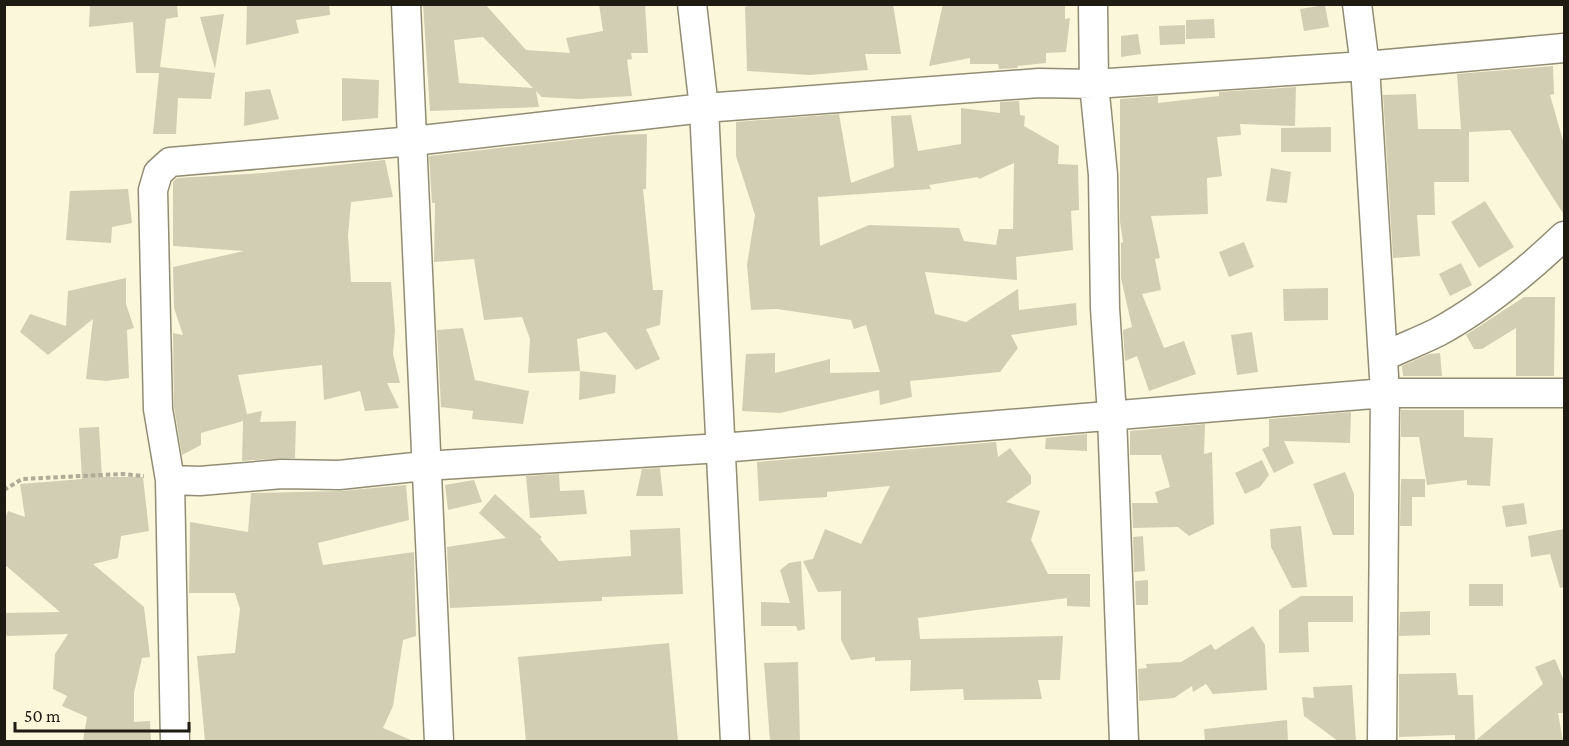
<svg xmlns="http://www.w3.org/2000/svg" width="1569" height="746" font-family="'Crimson Pro',serif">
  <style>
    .building { fill: #d2ceb3; fill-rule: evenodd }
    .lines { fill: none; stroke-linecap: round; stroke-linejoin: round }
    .minor-casing { stroke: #918d74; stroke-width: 31 }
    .path { stroke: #afab96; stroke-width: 4; stroke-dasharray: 4.5 3; stroke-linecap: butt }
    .minor { stroke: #fff; stroke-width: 28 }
  </style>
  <rect width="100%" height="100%" fill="#fbf7db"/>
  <!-- building -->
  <path class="building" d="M90,4H177L178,17L166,19L160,67L215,73L211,99L178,98L176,134H153L159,73H136L133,22L89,27Z
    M247,4H329L330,15L296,20L299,33L246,45Z
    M423,4H485L526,50L570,53L566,38L603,31L599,4H645L648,53H631L632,59L627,60L632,96L579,99L542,97L536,91L539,107L430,111ZM483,37L533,88L459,83L454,40Z
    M753,4H893L901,54H865L868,70L810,75L747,71L745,7Z
    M943,4H1065V19L1070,18L1066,52L1046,53V63L1017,66L1018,68L999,69L998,64H970V58L929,66Z
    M1325,5L1329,27L1304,31L1300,9Z
    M224,14L215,69L200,17Z
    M1214,19L1215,38L1186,39V20Z
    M1185,25V44L1160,45L1159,26Z
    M1138,34L1141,54L1121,57V36Z
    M1553,66L1554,94L1550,95L1564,144V215L1510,130L1469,132V182H1434L1435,215H1417L1420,256L1393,258L1383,95L1416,94L1418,129H1461L1457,74Z
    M342,78L379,80L378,118L342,121Z
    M1296,87L1295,126L1240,124L1241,135L1217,137L1222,176L1207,178L1208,214L1151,216L1160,258L1155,259L1161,290L1142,294L1164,348L1184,341L1196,374L1149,391L1137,356L1125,361L1123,330L1132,327L1121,278V243L1123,242L1120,222V99L1158,96V103L1219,96V92Z
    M270,89L279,119L244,126L245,92Z
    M1019,101L1020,115L1025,116L1024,126L1059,146L1058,164L1078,165L1079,210L1071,211L1073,250L1016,257L1017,280L925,272L935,314L966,322L1018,289L1019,310L1076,303L1077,325L1011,335L1018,348L1000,372L910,381L912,397L880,405L879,390L780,413L742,411L746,354L775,353V373L830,359V373L880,372L866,325L854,329L851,320L777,309L751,310L747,265L755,215L736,156V122L839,114L851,183L894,167L891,116L911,115L918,151L961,144V108L1000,113V102ZM1014,163L1013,229H999L996,245L964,241L959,228L869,225L820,246L818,197L931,189L929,185L978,177L979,179Z
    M1331,127V152H1281V128Z
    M647,134L646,189H643L653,290H663L660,325L646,329L660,359L636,370L606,332L577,339L580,371L528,373L530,339L522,317L484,320L474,259L434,262L435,203H432L429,156L614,135Z
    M385,160L393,197L351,202L348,235L351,282H391L395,331L393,354L400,383H387L399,408L365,411L360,391L324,400L322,365L238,375L247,414L262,411L260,422L296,421L295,458L254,460V456V460L242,461L243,421L201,433V445L182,455L174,407L173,333L183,335L174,308L173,267L244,251L173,246V182L177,178L263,173Z
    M1271,168L1291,172L1287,203L1266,201Z
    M128,189L132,223L112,227L111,243L66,240L70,191Z
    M1485,201L1514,247L1479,268L1451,222Z
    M1244,242L1254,267L1229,277L1219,252Z
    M1461,263L1472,285L1450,296L1439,274Z
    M126,278V304L134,328L127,330L129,378L106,381L86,379L93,319L48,355L20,332L30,314L66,326L68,291Z
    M1328,288V320L1284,321L1283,289Z
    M1524,297H1555L1554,376H1516V328L1482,349H1474L1466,335Z
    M463,328L475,380L529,391L523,424L472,419L473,411L441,407L437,330Z
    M1252,332L1258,372L1237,375L1231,335Z
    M1440,353L1442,376H1403L1402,366L1429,354Z
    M580,371L616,375L615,393L579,400Z
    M1401,410H1464V437L1493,438L1490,486L1467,485V480L1427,485L1419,437H1401Z
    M1351,412L1350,443L1284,441L1294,463L1274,473L1262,449L1269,446V419Z
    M1205,424L1204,454L1212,452L1214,524L1189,536L1178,527L1133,528L1132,503H1158L1155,492L1170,487L1161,455H1130V431Z
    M99,427L102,477H143L149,531L121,536L118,558L93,564L144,607L150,657L142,658L134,693V722L150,721L151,741H83L87,717L62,706L67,696L53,689L55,654L68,634L7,636L4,629V613L60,612L4,564V522L8,511L25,517L20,484L82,479L79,428Z
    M1087,434V451L1045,449L1046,438Z
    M996,442L998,457L1010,448L1031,476V484L1006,502L1040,511L1031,540L1048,574H1090V607L1067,606V598L918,618L920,639L1063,636L1060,680H1038L1042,699L964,700L963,689L910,691L911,660L875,661V657L851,660L841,640V591L818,592L803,561L813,559L825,529L861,544L890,486L827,492V497L759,501L757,462Z
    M1262,460L1269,475L1260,487L1245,494L1235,473Z
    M660,468L663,496H636L642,469Z
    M1345,472L1354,494V535H1333L1313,484Z
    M559,474L560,491L584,490L587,514L530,518L526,476Z
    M1401,479H1425V497H1412V526H1400Z
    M474,480L482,502L448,510L445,485Z
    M406,485L409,520L318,543L323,565L414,552L416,636L403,640L393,706L383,728L413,741H205L197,656L235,653L240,609L235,593H189L190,522L248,532L251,493L341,491Z
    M495,494L542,537L540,539L559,561L631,556L630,530L680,528L683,594L602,597V601L450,608L447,547L506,538L479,513Z
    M1524,503L1527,524L1506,527L1502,506Z
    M1301,526L1307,587L1292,588L1271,547L1270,529Z
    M1564,529V587L1560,588L1550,554L1531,557L1528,536Z
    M1143,536L1145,571L1134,572L1133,537Z
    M801,561L805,629L798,631L796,626H761V602L790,603L780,570L789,563Z
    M1148,580V605H1136L1135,581Z
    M1469,584H1503V606H1469Z
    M1301,596H1353V622H1308L1309,652L1279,653V610Z
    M1430,611V635L1399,636L1400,612Z
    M1253,626L1265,645L1267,690L1213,694L1206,684L1193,692L1192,686L1174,698L1139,701L1138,669L1147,668L1146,664L1181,662L1211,644L1215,650Z
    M669,643L678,741H526L518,657Z
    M1555,659L1564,681V713H1558L1563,741H1455V735L1399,737V674L1456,673L1458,695H1473L1475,741L1543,684L1535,667Z
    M798,662L800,741H770L764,663Z
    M1352,685L1356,741H1338L1304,716L1302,697L1314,698L1313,687Z
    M1287,720L1288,741H1205L1204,729Z"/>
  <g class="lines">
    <defs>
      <path id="minor" d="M406,4L439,742
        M692,4L704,108L735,742
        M1093,4L1094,84L1103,175L1105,308L1112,415L1124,742
        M1357,4L1365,66L1385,393L1382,742
        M1383,357C1401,348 1420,341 1438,332C1484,307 1526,272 1564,236
        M170,480L200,481L282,474L339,475L424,466L721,448L1385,393H1564
        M175,742L170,480L158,409L153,190L158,173L170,162L413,141L704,108L1039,83L1094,84L1365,66L1564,48"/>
    </defs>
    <!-- minor casing -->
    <use href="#minor" class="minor-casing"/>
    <!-- path -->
    <path class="path" d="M4,490L22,479L122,474L144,476"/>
    <!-- minor -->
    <use href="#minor" class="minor"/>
  </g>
  <!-- border -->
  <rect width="1569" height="746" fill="none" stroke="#1d1b12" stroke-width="12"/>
  <!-- scale -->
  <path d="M15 722v9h174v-9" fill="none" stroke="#1d1b12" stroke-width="3"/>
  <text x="24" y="722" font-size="18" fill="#1d1b12" stroke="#fbf7db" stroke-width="4.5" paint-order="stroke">50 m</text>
</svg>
